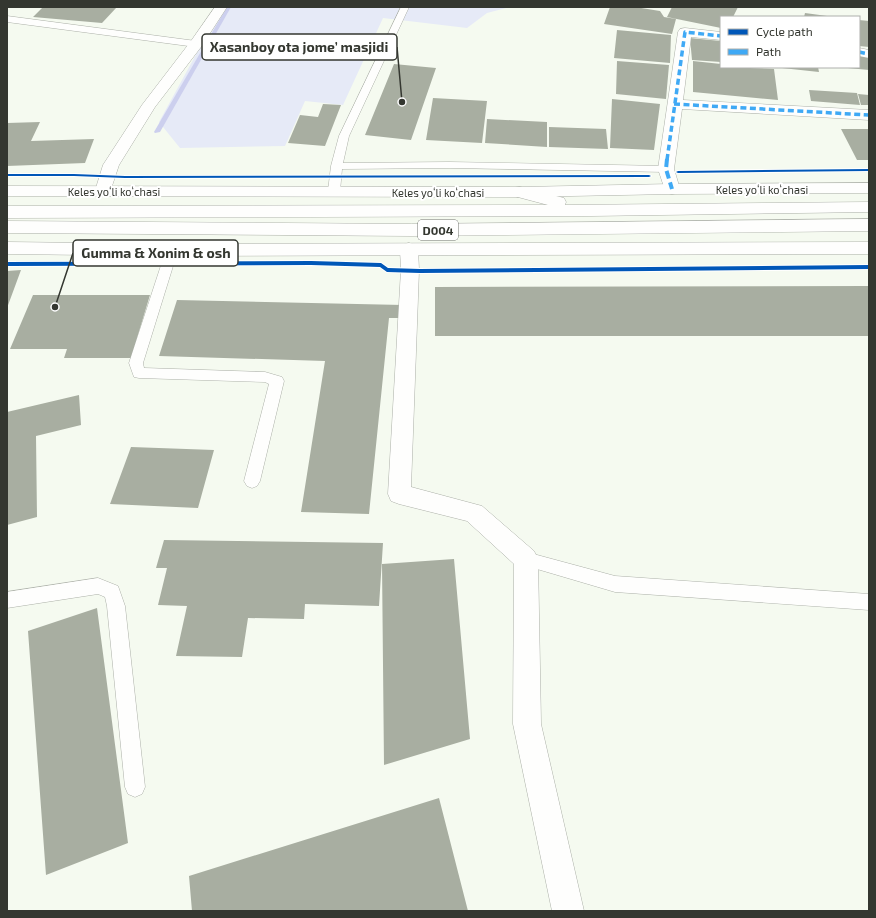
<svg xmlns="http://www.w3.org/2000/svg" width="876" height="918" font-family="'Exo 2',sans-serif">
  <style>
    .green { fill: #e6eaf7 }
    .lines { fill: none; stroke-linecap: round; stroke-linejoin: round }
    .stream { fill: #cccfee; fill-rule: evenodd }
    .building { fill: #a8aea1 }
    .lane-casing { stroke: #acb0a8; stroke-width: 1 }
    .street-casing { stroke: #acb0a8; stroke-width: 1 }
    .secondary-casing { stroke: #acb0a8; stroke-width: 1 }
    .primary-casing { stroke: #acb0a8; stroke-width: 1 }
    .lane { fill: #fefefd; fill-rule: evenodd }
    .street { fill: #fefefd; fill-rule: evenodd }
    .secondary { fill: #fefefd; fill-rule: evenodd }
    .primary { fill: #fefefd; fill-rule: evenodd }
    .quiet-far1 { stroke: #3fa9f5; stroke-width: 3.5; stroke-dasharray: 6 3.5; stroke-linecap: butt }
    .quiet { stroke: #3fa9f5; stroke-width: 4; stroke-dasharray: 8 4; stroke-linecap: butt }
    .cycleway-casing { stroke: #fff; stroke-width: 2 }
    .cycleway { fill: #0057b8; fill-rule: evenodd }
    .labels { text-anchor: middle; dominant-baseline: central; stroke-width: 4; stroke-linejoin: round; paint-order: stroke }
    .far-street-label { font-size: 11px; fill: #343730; stroke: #fff }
    .shield { fill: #fff; stroke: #71736e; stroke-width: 1 }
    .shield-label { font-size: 12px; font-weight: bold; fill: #343730 }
    .leader { fill: none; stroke: #343730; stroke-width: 1.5 }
    .callout-dot { fill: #343730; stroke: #fff; stroke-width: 1.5 }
    .callout { fill: #fff; stroke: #343730; stroke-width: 1.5 }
    .callout-label { font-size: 14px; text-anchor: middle; font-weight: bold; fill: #343730 }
  </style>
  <rect width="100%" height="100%" fill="#f5faf0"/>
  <!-- green -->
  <path class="green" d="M222,7H510L487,13L467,28L383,18L343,105L305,101L285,146L180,148L159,122Z"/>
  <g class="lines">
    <!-- stream -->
    <path class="stream" d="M227,7H231L160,132L155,133L154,132Z"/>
  </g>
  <!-- building -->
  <path class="building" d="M43,7H117L102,23L33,17Z
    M610,7H635L660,11L664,17L676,19L672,34L604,24Z
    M672,7H738L733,17H721V28L667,17Z
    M805,13L827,16V17H804Z
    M859,20L869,21V47L859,46Z
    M617,30L671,35L670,63L614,58Z
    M690,38L721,41V62L692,60Z
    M859,53L869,54V70L848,68L859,67Z
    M617,61L669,65L666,99L616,94Z
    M693,61L721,64V67L774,69L778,100L693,92Z
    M394,64L436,68L411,140L365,135Z
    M782,67H818L819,72L782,68Z
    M809,90L857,93L860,105L811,101Z
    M858,94L869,95V105H861Z
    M433,98L487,101L482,143L426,140Z
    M612,99L660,104L654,150L610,148Z
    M323,104L341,105L325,146L288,143L300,115L318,117Z
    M487,119L547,122V147L485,143Z
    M40,122L31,141L94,139L85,163L7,166V123Z
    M549,127L606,129L608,149L549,147Z
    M841,129H869V160H857Z
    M21,270L7,308V271Z
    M869,286V336H435V287Z
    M33,295H150L131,358H64L67,349H10Z
    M177,300L403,305L402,318H389L369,514L301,512L325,361L159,356Z
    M79,395L81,425L36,436L37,517L7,525V412Z
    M131,447L214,450L198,508L110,504Z
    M164,540L383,543L379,606L305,604L304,619L248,618L242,657L176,656L187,606L158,605L167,568H156Z
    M454,559L470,739L384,765L382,564Z
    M97,608L128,843L46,875L28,631Z
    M439,798L468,911H192L189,876Z"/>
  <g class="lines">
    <defs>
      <path id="lane" d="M401,7H409L349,136L343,163L449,162L666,166L670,167L672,169L670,171L666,172L449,168L342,169L340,191L338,194H330L328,191L331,166L339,136Z
        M7,16L196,41L201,44L196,47L7,22Z
        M172,246L176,247L178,250L143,363L144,368L265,372L282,377L284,381L260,481L257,486L252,488L247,486L244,481L269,384L265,382L139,378L134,377L129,363L166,250L168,247Z
        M526,552L615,576L869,594V610L615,592L520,564L518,559L520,554Z
        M98,578L118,586L125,606L145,787L142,794L135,797L128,794L125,787L107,606L105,597L98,594L7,608V592Z"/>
      <path id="street" d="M215,7H227L201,47L155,107L119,165L109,195L103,196L97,195L95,191L103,165L142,105L191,41Z
        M685,28L721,32V40L691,37L683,100L869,110V120L682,109L674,169L680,189L678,193L672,194L666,193L658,169L678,32L680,29Z
        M859,48L869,50V58L859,56Z
        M409,243L415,245L418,249L419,270L411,487L482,506L534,551L538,559L541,724L584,911H552L513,724L514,564L467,521L399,504L391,501L388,494L401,270L400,249L403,245Z"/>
      <path id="secondary" d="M869,183V193L672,194L520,197L7,196V186L520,187L672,184Z
        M7,242L172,244L869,242V254L172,256L7,254Z"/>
      <path id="primary" d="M520,187L564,198L566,202L565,205L869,202V212L591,216L7,218V206L548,205L514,196L512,192L514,188Z
        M869,219V231L411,236L7,233V221L411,224Z"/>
    </defs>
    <!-- lane casing -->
    <use href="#lane" class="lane-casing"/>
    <!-- street casing -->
    <use href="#street" class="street-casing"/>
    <!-- secondary casing -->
    <use href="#secondary" class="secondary-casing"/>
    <!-- primary casing -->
    <use href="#primary" class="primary-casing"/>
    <!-- lane -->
    <use href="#lane" class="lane"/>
    <!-- street -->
    <use href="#street" class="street"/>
    <!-- secondary -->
    <use href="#secondary" class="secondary"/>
    <!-- primary -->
    <use href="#primary" class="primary"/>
    <!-- quiet-far1 -->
    <path class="quiet-far1" d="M859,52L869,54
      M674,104L869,115
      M667,160L685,32L721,36"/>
    <!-- quiet -->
    <path class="quiet" d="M667,159L666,169L672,189"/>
    <defs>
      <path id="cycleway" d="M869,169V171L678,173L676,172L678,171Z
        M7,174H74L125,176L649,175L651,176L649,177L125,178L74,176H7Z
        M311,261L381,263L388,268L420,269L869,265V269L420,273L387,272L380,267L311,265L7,266V262Z"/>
    </defs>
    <!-- cycleway casing -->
    <use href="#cycleway" class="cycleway-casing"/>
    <!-- cycleway -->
    <use href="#cycleway" class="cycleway"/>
  </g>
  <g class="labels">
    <!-- far-street labels -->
    <g class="far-street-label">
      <text x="762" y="189">Keles yoʻli koʻchasi</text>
      <text x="114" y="191">Keles yoʻli koʻchasi</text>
      <text x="438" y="192">Keles yoʻli koʻchasi</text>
    </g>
    <!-- shield labels -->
    <rect class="shield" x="418" y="220" width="40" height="20" rx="3"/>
    <g class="shield-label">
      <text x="438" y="230">D004</text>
    </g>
  </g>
  <!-- callouts -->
  <path class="leader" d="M402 102L397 47M55 307L73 253"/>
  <g class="callout-dot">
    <circle cx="402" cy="102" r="4"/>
    <circle cx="55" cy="307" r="4"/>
  </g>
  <g class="callout">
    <rect x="202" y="34" width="195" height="26" rx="4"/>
    <rect x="73" y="240" width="165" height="26" rx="4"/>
  </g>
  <g class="callout-label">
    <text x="299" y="52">Xasanboy ota jome’ masjidi</text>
    <text x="156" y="258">Gumma &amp; Xonim &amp; osh</text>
  </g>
  <!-- border -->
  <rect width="876" height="918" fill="none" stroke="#343730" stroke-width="16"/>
  <!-- legend -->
  <rect x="720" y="16" width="140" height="52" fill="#ffffff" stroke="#aeafac"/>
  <rect x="728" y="29" width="20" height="6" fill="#0057b8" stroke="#aeafac"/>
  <text x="756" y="36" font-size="12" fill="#343730">Cycle path</text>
  <rect x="728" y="49" width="20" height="6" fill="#3fa9f5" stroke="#aeafac"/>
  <text x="756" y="56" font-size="12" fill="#343730">Path</text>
</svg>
